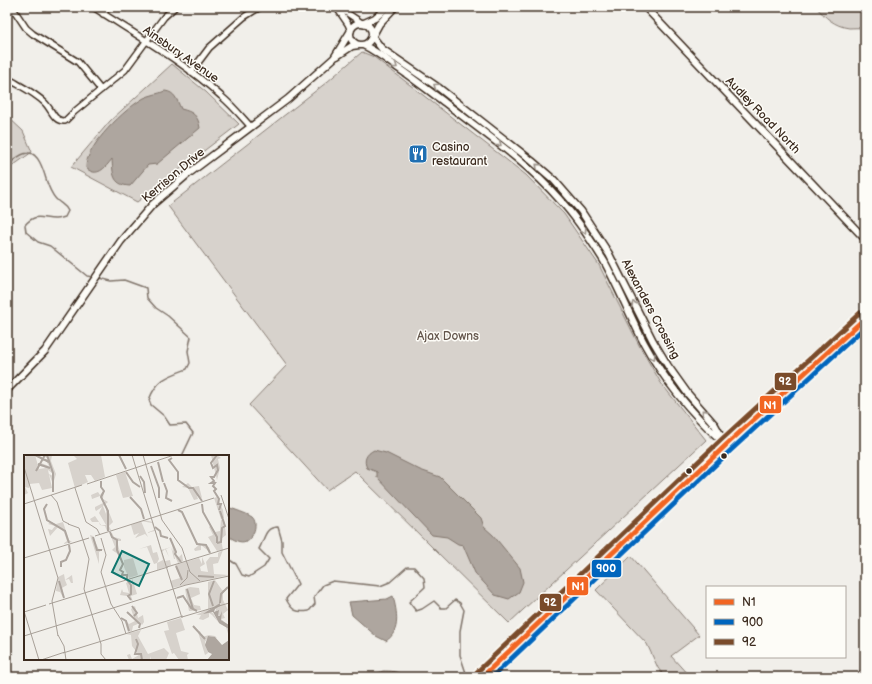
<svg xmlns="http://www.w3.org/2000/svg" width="872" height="684" font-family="'Balsamiq Sans',sans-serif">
<rect width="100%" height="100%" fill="#f1efea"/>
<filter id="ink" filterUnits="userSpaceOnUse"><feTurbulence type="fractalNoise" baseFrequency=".025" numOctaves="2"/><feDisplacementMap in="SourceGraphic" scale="8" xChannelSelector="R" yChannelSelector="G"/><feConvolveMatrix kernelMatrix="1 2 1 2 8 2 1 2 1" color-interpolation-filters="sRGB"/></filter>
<g filter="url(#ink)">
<path fill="#d7d2cc" stroke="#897e75" d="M816,7H865V29C860,27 854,28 849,28C834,26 825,17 816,7Z
M362,52L374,57L526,175L564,214L599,265L640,347L661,383L706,440L509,623L355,471L327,490L249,405L287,365L168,206L327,82Z
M172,64L206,92L239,124L137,202L71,167L110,121Z
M7,116L23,131L32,152L7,170Z
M631,556L699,635L671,656L690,677H665L658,668L647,644L596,590Z
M383,671C390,671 399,671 404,677H370Z"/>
<path fill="#aea69f" stroke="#80746b" d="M165,91C175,92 177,100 181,109C193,112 198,115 200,128L157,164L148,165L130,186C112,185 113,173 112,159C105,168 97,178 86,168C85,146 126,108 144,98C150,95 158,94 165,91Z
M374,450L386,453L420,470L440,477L481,518L484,527L493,535L520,568L523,582L519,592L509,599L495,595L475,573L463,545L458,544L447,537L432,535L377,477V472L367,468C363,460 366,454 374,450Z
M228,507C235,510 246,513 252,517C259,523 253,539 246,541C240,544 233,539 228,536Z
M393,596C397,612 401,631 386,641L376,636L352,615L349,602L387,599Z"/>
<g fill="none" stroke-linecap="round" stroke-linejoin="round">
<path stroke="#80746b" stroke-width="1.5" d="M7,165C14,161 20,153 28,153C40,152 45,177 48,185C50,190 54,198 58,201C63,205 65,205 68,211L65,217C62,218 58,219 55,219C42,219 36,212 25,225L26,232L38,242L50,246L87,276L93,277
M99,278L111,281L124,280L146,288L147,298L156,308L168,316L191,337L188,351L190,363L187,369C168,376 157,379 149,400L151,405L164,416L170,425L186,424L193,433L182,456
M228,559L236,564L242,575L249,577L264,567L269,559L259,549C265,539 264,527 278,527L282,541V552L298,584L286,599C292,611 297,613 309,611L315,604L314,597L323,585L333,581L380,586L390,582L407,567H414L424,578L425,587L409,602L416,611L422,609L434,601L441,608H446L455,600L460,603L464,610L460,631V655L467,676"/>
<g stroke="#3b2a1e" stroke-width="8">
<path id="minor" d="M12,7L26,28L33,34L78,62L101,90
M93,7C136,35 183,61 221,96C232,105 241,116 251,127
M338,7L362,23
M337,8L348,24L351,31
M103,14L108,7
M191,72L209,48L244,17L260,7
M7,78C20,86 34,92 45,103C52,110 54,122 65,121L74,112L125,70L164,17L175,7"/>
</g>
<g stroke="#3b2a1e" stroke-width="9">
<path id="tertiary" d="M645,7L865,239
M350 34a11 11 0 1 1 22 0a11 11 0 1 1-22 0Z
M364,23L375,18L387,7
M373,35L379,24L395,7
M372,36L382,49L439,88L532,161L554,180L581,211L609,254L653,341L668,366L688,394L715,425L726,445
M363,45C376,51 387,60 398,68C414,79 429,91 444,102C484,133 527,162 560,200C577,218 591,240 604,261C619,288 630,316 644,343C664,380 692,414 723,442
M337,56L352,46L359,45
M7,390L45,351L121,241L153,204L188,174L288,99L334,58L350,32"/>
</g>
<g stroke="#3b2a1e" stroke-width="11">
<path id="primary" d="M482,677L726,445L865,318"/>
</g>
<use href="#minor" stroke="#fdfcf7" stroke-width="5"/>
<use href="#tertiary" stroke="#fdfcf7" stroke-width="6"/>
<use href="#primary" stroke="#fdfcf7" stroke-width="8"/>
<g stroke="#fdfcf7" stroke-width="8">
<path id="bus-1" d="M482,677L726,445L864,319L865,314"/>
</g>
<g stroke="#fdfcf7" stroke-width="8">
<path id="bus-2" d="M492,677L731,450L865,327"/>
</g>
<g stroke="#fdfcf7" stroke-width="8">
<path id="bus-3" d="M477,672L721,440L860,313"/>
</g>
<use href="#bus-1" stroke="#f26522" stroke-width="5"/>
<use href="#bus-2" stroke="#0065bd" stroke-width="5"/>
<use href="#bus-3" stroke="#7a4b2a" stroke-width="5"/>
</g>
<defs><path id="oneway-chevron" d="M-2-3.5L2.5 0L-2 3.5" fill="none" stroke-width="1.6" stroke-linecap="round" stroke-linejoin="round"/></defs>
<g stroke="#9c938a">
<use href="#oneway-chevron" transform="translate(395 66) rotate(36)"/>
<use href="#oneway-chevron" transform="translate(436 86) rotate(-145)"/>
<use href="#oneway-chevron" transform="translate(499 144) rotate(38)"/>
<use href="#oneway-chevron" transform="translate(538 166) rotate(-138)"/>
<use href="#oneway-chevron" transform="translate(584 231) rotate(57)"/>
<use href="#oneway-chevron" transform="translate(634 304) rotate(-116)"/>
<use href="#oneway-chevron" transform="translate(653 357) rotate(60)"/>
<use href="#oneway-chevron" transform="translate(704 412) rotate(-132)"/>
</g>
</g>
<defs>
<g id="restaurant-square" transform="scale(1)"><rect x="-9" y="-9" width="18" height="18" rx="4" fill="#1f6fb2" stroke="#fdfcf7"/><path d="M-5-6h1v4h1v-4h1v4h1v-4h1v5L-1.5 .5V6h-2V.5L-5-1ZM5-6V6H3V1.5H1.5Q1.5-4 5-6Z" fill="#fff"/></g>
</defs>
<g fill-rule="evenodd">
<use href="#restaurant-square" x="418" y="154"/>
</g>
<g fill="#3b2a1e" stroke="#fdfcf7" stroke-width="1.5">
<circle cx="724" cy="456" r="3.5"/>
<circle cx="689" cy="471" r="3.5"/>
</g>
<g text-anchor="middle" stroke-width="3" stroke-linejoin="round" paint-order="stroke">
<g font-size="12" fill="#3b2a1e" stroke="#fdfcf7">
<text transform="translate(181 54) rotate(35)" y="4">Ainsbury Avenue</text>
<text transform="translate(763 115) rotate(46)" y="4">Audley Road North</text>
<text transform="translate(173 175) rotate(-40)" y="4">Kerrison Drive</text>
<text transform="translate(651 309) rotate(62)" y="4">Alexanders Crossing</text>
</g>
<g font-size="12" fill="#3b2a1e" stroke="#fdfcf7" text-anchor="start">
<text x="432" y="151">Casino<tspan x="432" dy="14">restaurant</tspan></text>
</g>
<g font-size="12" fill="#62544a" stroke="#fdfcf7">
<text x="448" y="340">Ajax Downs</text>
</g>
</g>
<g transform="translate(24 455)">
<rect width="205" height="205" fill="#f1efea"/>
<path d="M3,0H11L15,14L22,13L16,11L17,8L25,11L21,4H24L19,0H28L27,6L32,19L29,29L25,19L29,21L28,18L24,15L28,33L18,35L15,28L5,29V33L1,32L4,38L0,40V4ZM49,0H77L81,22L71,26L67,20H61L64,27L51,33L44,8L53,4ZM187,0H203L194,1L197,3L194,4L196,13L193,25ZM101,17L109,41L99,43L92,20ZM164,28L168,32L175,31L178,43L173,41L174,44L170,45L164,33L158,32ZM80,35L79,44L84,47L79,51L82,59V50L89,67L85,71L87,75L83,76L81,71L76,70L75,67H68L66,64L71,61L77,70H82L75,58L78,52L72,56L71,54V52L81,47L76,41L68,44L67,40L74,37L76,40ZM193,42L199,55L200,63L197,64L190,43ZM200,64L202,80L197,84L199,95L193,96L184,82L189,80L185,72L187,70L191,77L196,76L197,65ZM120,65L129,67L137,95L147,92L149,97L148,88L153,97L151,99L155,102L158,99L159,106L154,108L150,99L151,104H150L147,92L142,94L145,102L141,94L138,97L141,106L146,105L147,110L151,109L133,115V108L139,105L131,76L122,78L124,82L121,79L111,83L115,78L110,80L107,70ZM117,66L128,68L130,75L122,78ZM27,67L32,69L39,67L45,85L48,87L39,89L43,86L40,77L34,72L26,81L24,74L28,75L31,71L24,69ZM88,78L90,82L97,84V86H93L97,101L88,95L91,92L86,79ZM166,78L174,88L185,92L187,98L177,90V95L171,96L170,94L175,90ZM66,80L69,81L75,95L80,94L75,97V109ZM112,84L115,94L127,90L129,98L133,97L135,104L133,108L130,109L123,92L115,94ZM199,95L194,108L189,109L190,119L205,120L148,133L146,126L156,123L151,110L175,103L178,109V102L181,109L176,112L177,116L184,117L182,107L186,102H194V98ZM109,103L114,120L105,123L100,112V105ZM40,119L41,125L48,120L49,128H47L45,124L41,125L43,130L38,133L40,144L36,137L32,136L34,122ZM108,123L113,139L107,141L109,147L103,141L96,140L98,134L99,137L105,138L102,128L105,126L108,133ZM191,125L198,135H202L199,137V145L204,155L199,159L201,163L197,164L203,169L197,165L194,161V155L191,158L192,153L186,157L189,158L195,168V165L205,174V182L202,172L196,169L188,160L185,158V162L179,165L175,164L177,160H172L184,154V127ZM166,132L175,133L176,139L167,143L170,150L176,151L177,155L165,156L161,134ZM111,151L114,163L119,160L120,167L118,170L116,168L109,171L108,176L104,177L100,164L105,169L111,166L107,154ZM157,163L161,175L152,178L157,196L165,198L163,200L164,205H155L150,198L148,199L140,176L145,175L143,167ZM117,175L114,181L124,199L140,193L145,198L142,205H127L126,201V205H105L103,200L106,199L108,204L115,200L108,191L107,180L102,179ZM176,176L178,182L185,180L191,181L193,183L185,181L181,187L184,198L181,200L174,177Z" fill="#d7d2cc" fill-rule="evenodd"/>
<path d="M196,148V151L191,154L190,157L195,155L194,161H196L198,156L197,165L205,170V174L195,168L189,157L179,159ZM184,181L191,182L198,190L205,185V205H183L188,199L184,197L181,190Z" fill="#aea69f"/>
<path fill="none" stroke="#aea69f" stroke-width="2" d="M11,0L25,7M23,0L29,18V37M95,0L102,14M193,0L187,8L189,13L193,10L194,15L190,22H187L190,26L187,28H191L189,31L192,34L190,36L195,44L194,49H197L195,55M148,3L145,5L154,17V25L165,33H169L178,46M134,7L139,27M14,9L26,13M127,11L135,33V43M12,16L21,0M102,17L109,27L116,32M116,21L120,27L121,38M77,26V32L80,36L77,42L84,56V76M140,28L143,36L142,43L148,46M106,42L117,54L120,64M23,49L20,54L23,65L41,76L45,88M178,49L179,57L193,82V88M154,55L158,57L173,89L182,90L186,98M131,72L136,76L137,81L144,83M86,77L88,82L93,85V95L99,109L96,115L99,117L98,120H103V124M69,82L73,95H78M146,83L152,97L151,99L157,107M193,88L197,87L198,73L201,71L196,56M152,111L158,125M37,112V107L42,105L46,96L45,90M174,121L190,122M103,125L107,130V139L104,141L107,145M35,126L40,143M163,134L169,154M153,143L159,141L167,153L173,156M196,148L197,139L204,132M108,151L113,158L110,161M189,151L185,139L190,126M103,157L116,169L115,173M97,163L102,166L105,176M169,171L181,184M112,184L114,189L111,199H117L118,205"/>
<path fill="none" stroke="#a8a098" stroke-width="1" d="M108,0L158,163M119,0L138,65L158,93L166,117L176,126M0,12L34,123L28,146L34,181M63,29L150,0M51,33L62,67L73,74L76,80M27,40L33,47L39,66L45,69M197,40L205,64M0,49L58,30M44,69L55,73L65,104L60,134L77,189V199L82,205M71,81L190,43M77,83L82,100L77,117L87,149L98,166L102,179M0,103L65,83M143,112L205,93M156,130L163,123L164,115M25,149L144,112M0,156L15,205M0,157L22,150M158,162L205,148M34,180L40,191L42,205M0,181L162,130L205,121M39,198L159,161M17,205L41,197"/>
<path fill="#0f766e" fill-opacity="0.15" stroke="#0f766e" stroke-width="2" d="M98,96L125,109L115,131L88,117Z"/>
<rect width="205" height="205" fill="none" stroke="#3b2a1e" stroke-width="2"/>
</g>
<g stroke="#fdfcf7" stroke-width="1.5">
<rect x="774" y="372" width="23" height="19" rx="4" fill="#7a4b2a"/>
<rect x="759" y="395" width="23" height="19" rx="4" fill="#f26522"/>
<rect x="591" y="559" width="31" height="19" rx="4" fill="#0065bd"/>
<rect x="566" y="576" width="23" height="20" rx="4" fill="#f26522"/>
<rect x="539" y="593" width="23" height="19" rx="4" fill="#7a4b2a"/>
</g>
<g font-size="11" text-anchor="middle" font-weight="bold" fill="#fff">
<text x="785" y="385">92</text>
<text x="770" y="409">N1</text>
<text x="606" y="572">900</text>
<text x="578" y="590">N1</text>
<text x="550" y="606">92</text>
</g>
<rect width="872" height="684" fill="none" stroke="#fdfcf7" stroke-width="24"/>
<rect x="12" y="12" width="848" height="660" fill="none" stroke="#3b2a1e" stroke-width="1.5" filter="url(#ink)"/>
<rect x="706" y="586" width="140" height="72" fill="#fdfcf7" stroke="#afa8a0"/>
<rect x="714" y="599" width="20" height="6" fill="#f26522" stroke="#afa8a0"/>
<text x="742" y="606" font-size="12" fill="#3b2a1e">N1</text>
<rect x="714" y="619" width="20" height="6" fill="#0065bd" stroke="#afa8a0"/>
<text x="742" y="626" font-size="12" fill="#3b2a1e">900</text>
<rect x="714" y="639" width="20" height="6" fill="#7a4b2a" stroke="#afa8a0"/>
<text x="742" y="646" font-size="12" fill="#3b2a1e">92</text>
</svg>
